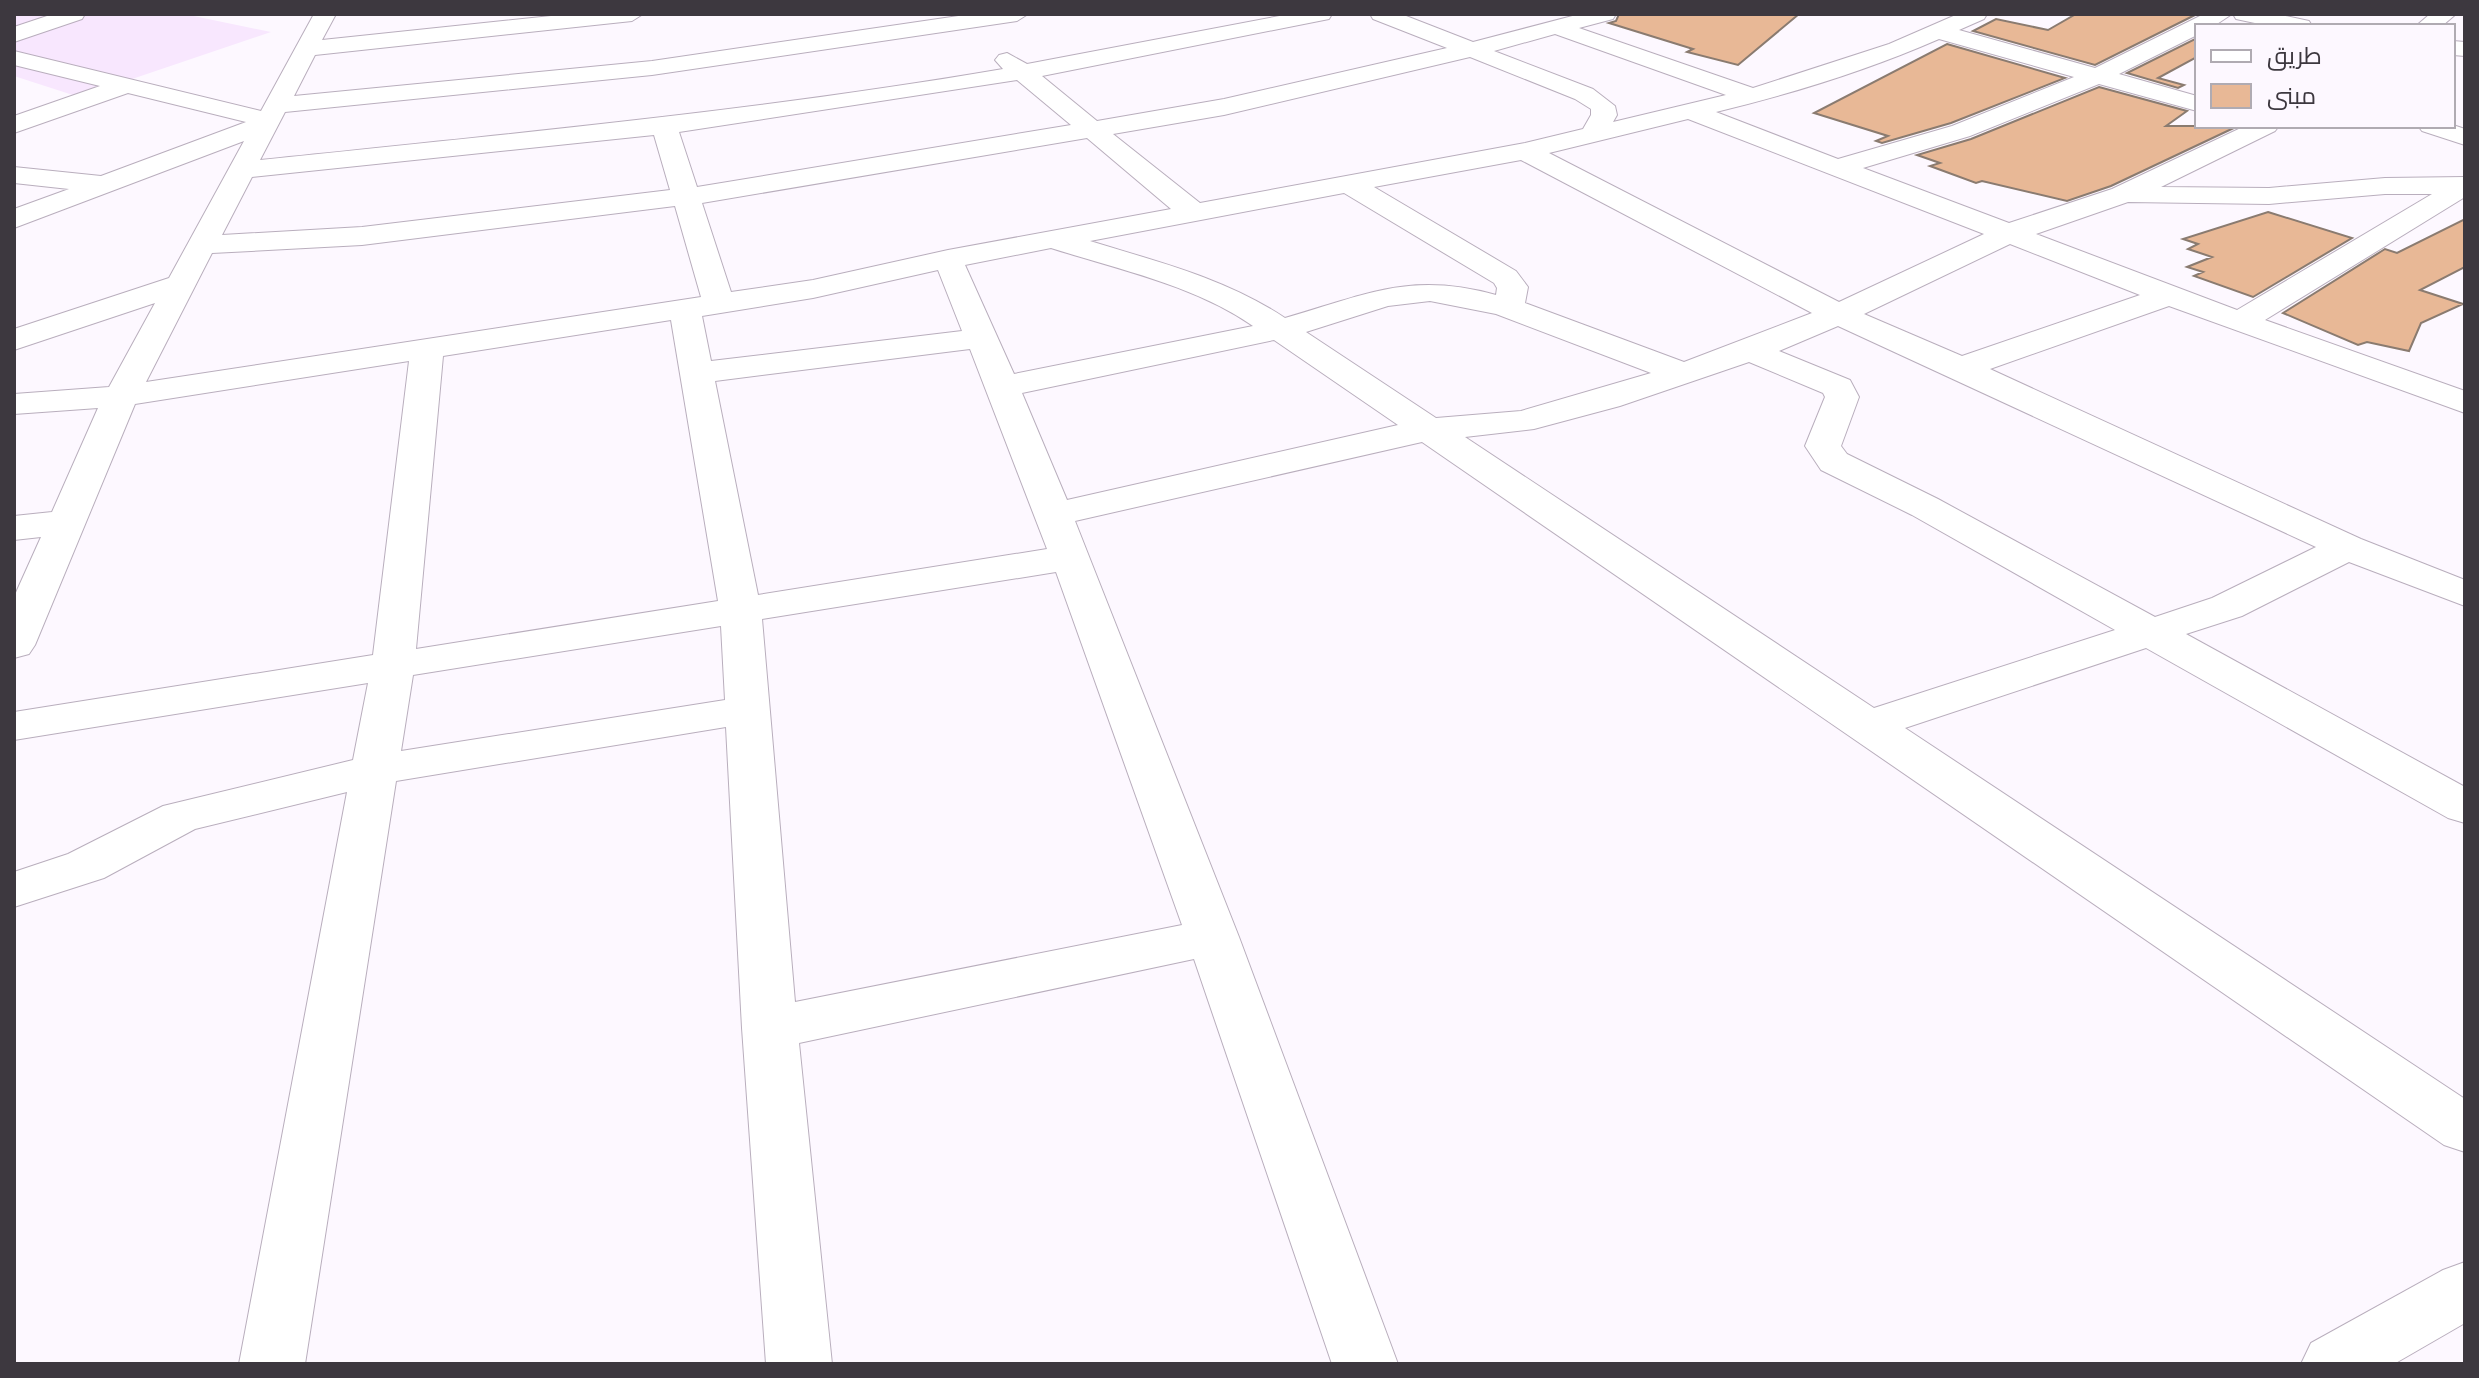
<svg xmlns="http://www.w3.org/2000/svg" width="2479" height="1378" font-family="Inter,Cairo,sans-serif">
<rect width="100%" height="100%" fill="#fdf8ff"/>
<path fill="#f8e7fe" d="M14,14H184L271,32L79,97L14,76Z"/>
<path fill="#e8b896" stroke="#8a7b70" stroke-width="2" d="M1619,14H1799L1738,65L1687,52L1693,49L1609,23L1616,21Z
M2076,14H2197L2095,65L1973,31L1996,19L2048,30Z
M2197,38V57L2158,78L2184,85L2178,88L2127,73Z
M1947,44L2065,78L1951,123L1882,143L1876,141L1888,136L1814,113Z
M2099,87L2187,111L2166,126H2238L2111,186L2067,201L1982,181L1976,183L1930,166L1940,163L1917,155L1971,139Z
M2268,212L2352,238L2253,297L2194,276L2203,272L2187,267L2212,257L2188,249L2198,244L2183,239Z
M2465,219V267L2420,290L2463,304L2421,323L2409,351L2367,342L2358,345L2283,313L2385,249L2397,253Z"/>
<g fill="none" stroke-linecap="round" stroke-linejoin="round">
<g stroke="#b9aebd" stroke-width="2">
<path id="minor" d="M53,14H85L82,19L14,42V27Z
M314,14H336L322,40L570,14H643L632,21L315,55L294,96L652,61L972,14H1028L1017,21L652,75L285,112L260,160C509,134 757,111 1003,69L995,60L999,55L1007,53L1027,64L1290,14H1332L1329,19L1042,76L1097,121L1224,99L1447,48L1373,19L1370,14H1401L1473,42L1580,14H1616L1613,19L1579,28L1753,88L1889,44L1958,14H1987L1984,19L1959,30L2095,68L2204,14H2232L2214,26H2197V35L2119,74L2197,96V111L2099,84L1970,136L1863,168L2009,223L2112,189L2245,126H2279L2275,131L2161,187L2269,188L2385,178L2465,177V197L2265,320L2465,391V413L2169,306L1990,369L2361,539L2465,580V606L2349,562L2242,616L2186,634L2465,787V823L2448,818L2146,648L1905,728L2465,1099V1152L2444,1145L1422,442L1075,521L1239,937L1398,1364H1332L1194,959L799,1043L832,1364H766L742,1028L726,727L396,781L305,1364H239L347,792L195,829L104,878L14,907V872L68,854L163,806L353,760L368,683L14,740V712L373,655L409,361L135,404L35,645L29,654L14,658V597L41,537L14,540V516L52,512L98,408L14,414V394L109,387L155,303L14,350V329L169,278L244,141L14,228V209L69,189L14,183V167L101,176L246,122L128,93L14,133V116L100,86L14,65V51L261,111ZM1555,34L1726,95L1613,122L1617,115L1615,106L1593,89L1494,51ZM1939,39L2074,77L1952,126L1838,159L1716,112C1791,94 1868,70 1939,39ZM1470,57L1575,99L1591,109V115L1583,129L1525,143L1200,203L1113,134L1224,115ZM1017,80L1071,125L697,187L679,132ZM1688,119L1984,234L1839,302L1549,153ZM654,135L670,190L362,227L222,235L252,177ZM1087,138L1171,209L948,250L813,280L731,292L702,203ZM1521,160L1812,313L1684,362L1525,303L1528,287L1516,271L1374,187ZM1344,193L1494,283L1497,288L1496,295C1410,271 1365,295 1285,318C1225,278 1158,262 1090,241ZM2385,194H2432L2237,310L2036,234L2128,202L2269,204ZM675,206L701,297L146,382L212,253L362,245ZM2010,244L2140,295L1962,356L1864,314ZM1051,248C1120,270 1194,285 1253,326L1014,374L965,265ZM938,270L962,331L711,361L702,316L813,298ZM1430,301L1496,314L1651,373L1521,411L1436,418L1306,332L1388,306ZM671,320L718,601L416,649L443,356ZM1838,326L2316,547L2212,598L2155,617L1938,499L1847,454L1841,446L1859,397L1850,380L1779,351ZM1274,340L1398,425L1067,500L1022,393ZM970,349L1047,549L758,595L715,381ZM1749,362L1823,393L1825,397L1805,446L1821,470L1912,515L2115,630L1874,708L1465,437L1534,429L1620,406ZM1056,572L1182,925L795,1002L762,619ZM721,626L725,700L401,751L413,675Z
M2233,14H2276L2309,21L2312,26H2269L2236,19Z
M2430,14H2456L2442,26H2416Z
M2453,41L2465,42V56L2453,55Z
M2453,125L2465,129V145L2422,131L2418,126Z
M2465,1262V1323L2394,1364H2301L2311,1343L2443,1270Z"/>
</g>
<use href="#minor" fill="#fff" fill-rule="evenodd"/>
</g>
<rect width="2479" height="1378" fill="none" stroke="#3d383f" stroke-width="32"/>
<rect x="2195" y="24" width="260" height="104" fill="#fdf8ff" stroke="#b0abb2" stroke-width="2"/>
<rect x="2211" y="50" width="40" height="12" fill="#ffffff" stroke="#b0abb2" stroke-width="2"/>
<text x="2267" y="64" font-size="24" fill="#3d383f">طريق</text>
<rect x="2211" y="84" width="40" height="24" fill="#e8b896" stroke="#b0abb2" stroke-width="2"/>
<text x="2267" y="104" font-size="24" fill="#3d383f">مبنى</text>
</svg>
